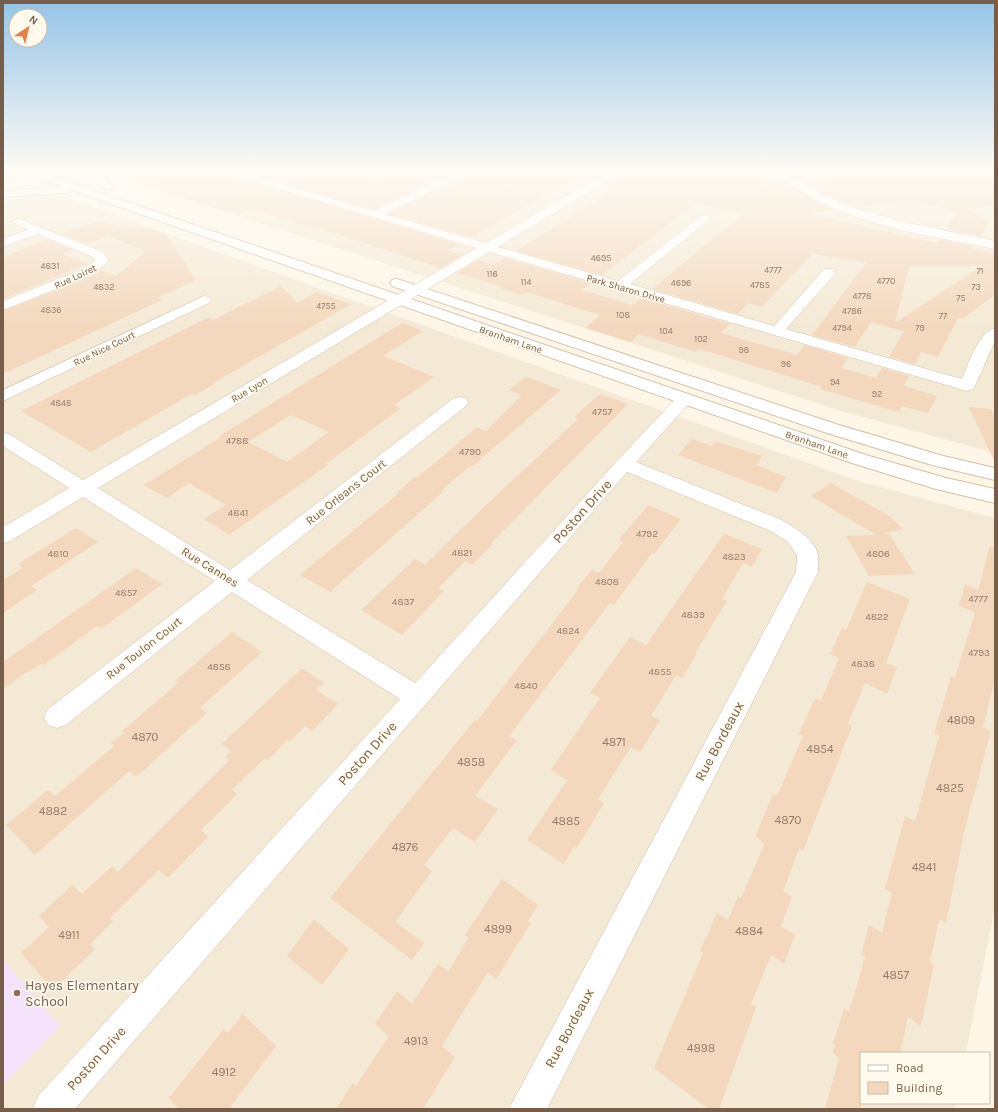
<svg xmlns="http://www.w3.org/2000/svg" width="998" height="1112" font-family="Karla,sans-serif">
<rect width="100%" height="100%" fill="#fdf6e6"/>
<path fill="#f4e9d4" d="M108,172H995V453L841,411L173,195L113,176Z
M42,189L861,482L995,518V907L966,1053H861V1103H956L955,1109H3V202Z"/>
<path fill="#f3e2f9" d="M3,960L60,1026L3,1085Z"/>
<path fill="#f3d8bd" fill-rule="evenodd" d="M165,172H221L458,244L447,250L462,255L441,268L318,228L316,229L251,209L238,214L206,206L164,192L148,176Z
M246,172H370L372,181L387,173L400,176L408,172H587L471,237L389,214L458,180L459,176L457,174H448L374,209Z
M623,172H757L771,182L783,180L814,200L834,210L807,213L937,243L939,240L973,246L972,249L995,254V295L962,319L958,318L938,357L921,352L915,364L889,357L904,331L871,322L855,347L812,335L866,263L812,254L762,307L748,303L738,314L652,289L743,214L696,203L602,275L516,251L610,192L605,184ZM909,266H981L895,323Z
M875,172H995V205L968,210L989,221L980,236L946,229L958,212L912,200L857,207L818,191L800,179Z
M100,220L125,230L138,225L166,234L196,280L157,298L162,300L3,374V311L93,276L101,270L116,276L146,251L108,236L87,244L62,234Z
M47,240L72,250L62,254L87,264L3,299V257Z
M504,258L591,283L582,290L632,305L641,298L730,324L721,333L797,355L804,345L848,358L841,368L876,378L882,368L909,376L904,386L937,396L928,413L902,406L899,412L820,389L822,387L710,352L698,349L696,352L639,334L630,342L585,328L600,315L529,293L521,295L500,288L502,287L457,273L478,260L494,265Z
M281,286L297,303L317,292L351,304L213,383L215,384L195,395L193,393L91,452L21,411L207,318L213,320Z
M402,323L423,331L383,356L434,377L394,405L401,408L326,464L328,465L229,535L204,519L226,505L189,483L167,498L144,485L221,437L219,436ZM291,415L329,432L287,462L248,442Z
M526,377L561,390L473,466H470L441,491L443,492L330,592L300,575L399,493L397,492L415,477L417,478L477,427L486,431L522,395L509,390Z
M600,394L628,404L491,543L493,544L472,565L465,561L438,588L444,591L402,635L361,610L415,559L425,565L485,506L578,419L574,417Z
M969,407L991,409L995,417V463Z
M692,439L712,446L715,441L762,456L756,465L786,477L777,493L678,455Z
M831,483L891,517L903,529L881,534H889L915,574L869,576L846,536L876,535L811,496Z
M648,505L681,519L654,554L652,553L614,605L610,603L509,736L517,740L475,796L498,809L475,842L453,828L424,865L432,871L395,922L424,943L412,960L330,898L475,720L477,721L578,590L576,589L592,569L599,573L623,542L619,540Z
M76,528L98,542L31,586L37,590L3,613V580L23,568L18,564Z
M724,534L762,549L752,567L743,563L722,599L727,601L695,653L697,654L682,678L676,675L651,716L660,720L640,752L631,747L598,799L604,803L577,848L574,846L564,864L527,840L567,780L551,770L600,698L590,693L630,637L646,645Z
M990,546L995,547V679L983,727L991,731L965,828L946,923L939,919L930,962L934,964L921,1026L908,1017L900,1053H861V1109H825L839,1058L833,1053L835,1045L833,1044L844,1009L849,1012L865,957L861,955L869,925L882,933L892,893L885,889L905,816L915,821L939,736L934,734L951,676L955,678L975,612L959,606L965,584L978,590Z
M136,568L162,584L101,629L97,626L44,665L42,663L30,672L28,671L3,689V662Z
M867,582L910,599L886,663L897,667L887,694L865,683L848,724L852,726L803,851L799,849L783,891L792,897L781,926L795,935L784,964L771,955L751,1004L756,1007L719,1109H709L654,1068L703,953L700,951L717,913L728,920L738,896L741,898L765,843L755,837L773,794L777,796L803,736L799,734L815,698L821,701L839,658L830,654L842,628L846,630Z
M232,632L262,652L200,708L207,713L136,777L129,771L35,855L6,825L48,790L55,796L114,746L111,743L124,733L122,731L178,683L175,681Z
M302,668L324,683L316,690L338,704L312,731L305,726L289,742L287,740L268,760L265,758L232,790L237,794L201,830L208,837L168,878L159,870L110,918L113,921L90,944L95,949L53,990L21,953L49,927L39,916L72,885L82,894L112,866L118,872L230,760L225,757L231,751L222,744Z
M502,879L538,905L528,921L531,923L496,979L488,972L442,1046L455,1057L423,1109H336L353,1083L356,1086L389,1036L375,1024L397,991L412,1004L438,964L448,971L469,938L465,935Z
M314,919L349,949L322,985L287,956Z
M243,1014L276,1046L229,1109H179L169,1098L224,1029L228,1033Z"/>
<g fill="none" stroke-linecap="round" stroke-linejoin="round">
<g stroke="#cfbfac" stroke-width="1">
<path id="street" d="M222,172H239L374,211L449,175H457L458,177L457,179L385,214L486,243L597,178L608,172H622L498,247L618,281L701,216L705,215L711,218L709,220L630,284L774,326L824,269H834L835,272L834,275L786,329L962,379C968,365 978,332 995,328V341L975,386L973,389L967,391L489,252L98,488L230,570L454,398L460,397L466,398L468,402L466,406L247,580L415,683L618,460L679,395L685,394L691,395L693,399L636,462L782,520C794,527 817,541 818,556C819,561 818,567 818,572L547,1109H509L796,572L797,555L787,541L768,530L627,472L75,1109H33L38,1096L400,699L232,592L66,725L57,728L48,725L44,717L48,709L215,581L83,497L10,541L3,543V527L69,488L3,446V433L9,434L83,480L477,248Z
M775,172H787L817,192L860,210L904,222L995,241V249C928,235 850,226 792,185C787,181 780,177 775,172Z
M19,219L101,251L108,258V262L92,275L3,310V301L82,269L96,261L93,257L38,234L3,247V239L28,230L13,222L15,220Z
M204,296L209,297L211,300L209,303L3,401V390Z"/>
</g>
<g stroke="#d2c0a9" stroke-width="2">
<path id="secondary" d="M3,172L8,174L7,179L3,180Z
M24,172H40L866,455L946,478L995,489V503L936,489L852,463L71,190L66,193L3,197V191L61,187Z
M92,172H102L112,187L111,189H103L92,175Z
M397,279L839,425L943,456L995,468V480L932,465L827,433L392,286L390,283L392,280Z"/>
</g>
<use href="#street" fill="#fff" fill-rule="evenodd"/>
<use href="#secondary" fill="#fff" fill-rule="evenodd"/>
</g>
<linearGradient id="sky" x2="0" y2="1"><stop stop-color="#95c4e8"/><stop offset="0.52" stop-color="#fefbf4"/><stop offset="1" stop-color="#fefbf4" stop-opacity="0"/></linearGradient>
<rect width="998" height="328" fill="url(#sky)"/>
<circle fill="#8d6e63" stroke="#fffaec" stroke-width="1.5" cx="17" cy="993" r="4"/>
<g text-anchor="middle" stroke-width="3" stroke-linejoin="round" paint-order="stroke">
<g font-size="9" fill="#957c67">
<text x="601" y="261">4695</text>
<text x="50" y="269">4831</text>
<text x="773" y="273">4777</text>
<text x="980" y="274">71</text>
<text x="492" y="277">116</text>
<text x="886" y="284">4770</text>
<text x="526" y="285">114</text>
<text x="681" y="286">4696</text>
<text x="760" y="288">4785</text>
<text x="104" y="290">4832</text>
<text x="976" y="290">73</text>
<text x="862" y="299">4778</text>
<text x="961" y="301">75</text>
<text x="326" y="309">4755</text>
<text x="51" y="313">4836</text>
<text x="852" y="314">4786</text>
<text x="623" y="318">108</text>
<text x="943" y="319">77</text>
<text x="842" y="331">4794</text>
<text x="920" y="331">79</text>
<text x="666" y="334">104</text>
<text x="701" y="342">102</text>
<text x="744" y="353">98</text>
<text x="786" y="367">96</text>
<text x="835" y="385">94</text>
<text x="877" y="397">92</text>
<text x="61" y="406">4848</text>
</g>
<g font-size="10" fill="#765e4a" stroke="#fffaec">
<text transform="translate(75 276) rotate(-25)" y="4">Rue Loiret</text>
<text transform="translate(626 288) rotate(16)" y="4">Park Sharon Drive</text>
<text transform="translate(511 339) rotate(19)" y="4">Branham Lane</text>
<text transform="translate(104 348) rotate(-26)" y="4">Rue Nice Court</text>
<text transform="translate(249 389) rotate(-31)" y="4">Rue Lyon</text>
<text transform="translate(817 444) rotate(19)" y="4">Branham Lane</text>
</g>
<g font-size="10" fill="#957c67">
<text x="602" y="415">4757</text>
<text x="237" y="444">4788</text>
<text x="470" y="455">4790</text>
<text x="238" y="516">4841</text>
<text x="647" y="537">4792</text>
<text x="462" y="556">4821</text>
<text x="58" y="557">4810</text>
<text x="878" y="557">4806</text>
<text x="734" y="560">4823</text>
<text x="607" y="585">4808</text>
<text x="126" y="596">4857</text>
<text x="978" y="602">4777</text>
<text x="403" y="605">4837</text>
<text x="693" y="618">4839</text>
<text x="877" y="620">4822</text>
<text x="568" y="634">4824</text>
<text x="979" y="656">4793</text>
<text x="863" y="667">4838</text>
<text x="219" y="670">4858</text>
<text x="660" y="675">4855</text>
<text x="526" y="689">4840</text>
</g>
<g font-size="12" fill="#765e4a" stroke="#fffaec">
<text transform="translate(346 492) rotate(-38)" y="4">Rue Orleans Court</text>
<text transform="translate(210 567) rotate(32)" y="4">Rue Cannes</text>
<text transform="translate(144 648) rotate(-38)" y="4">Rue Toulon Court</text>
</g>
<g font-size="12" fill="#957c67">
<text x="961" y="724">4809</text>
<text x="145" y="741">4870</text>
<text x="614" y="746">4871</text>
<text x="820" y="753">4854</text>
<text x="471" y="766">4858</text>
<text x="950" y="792">4825</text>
<text x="53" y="815">4882</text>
<text x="788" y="824">4870</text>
<text x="566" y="825">4885</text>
<text x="405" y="851">4876</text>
<text x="924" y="871">4841</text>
<text x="498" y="933">4899</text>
<text x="749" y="935">4884</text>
<text x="69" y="939">4911</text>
<text x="896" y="979">4857</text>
<text x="416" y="1045">4913</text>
<text x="701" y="1052">4898</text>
<text x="224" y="1076">4912</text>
</g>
<g font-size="14" fill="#765e4a" stroke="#fffaec">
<text transform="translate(582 511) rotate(-48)" y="5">Poston Drive</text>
<text transform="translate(719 741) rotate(-62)" y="5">Rue Bordeaux</text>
<text transform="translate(367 753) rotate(-48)" y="5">Poston Drive</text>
<text transform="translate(569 1028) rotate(-62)" y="5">Rue Bordeaux</text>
<text transform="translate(96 1058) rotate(-48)" y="5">Poston Drive</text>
</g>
<g font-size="14" fill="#785e54" stroke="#fffaec" text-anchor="start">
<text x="25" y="990">Hayes Elementary<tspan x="25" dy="16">School</tspan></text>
</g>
</g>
<rect width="998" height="1112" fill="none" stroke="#765e4a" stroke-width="8"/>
<rect x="860" y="1052" width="130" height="52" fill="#fffaec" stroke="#c8bcab"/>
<rect x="868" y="1065" width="20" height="6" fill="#ffffff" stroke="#c8bcab"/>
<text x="896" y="1072" font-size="12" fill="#765e4a">Road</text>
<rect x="868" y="1082" width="20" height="12" fill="#f3d8bd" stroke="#c8bcab"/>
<text x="896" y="1092" font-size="12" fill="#765e4a">Building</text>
<g transform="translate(28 28) rotate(35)"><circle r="19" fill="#fffaec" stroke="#c8bcab"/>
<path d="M0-3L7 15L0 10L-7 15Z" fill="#e87d49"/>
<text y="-6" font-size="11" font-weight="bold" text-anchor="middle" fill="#765e4a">N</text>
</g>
</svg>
